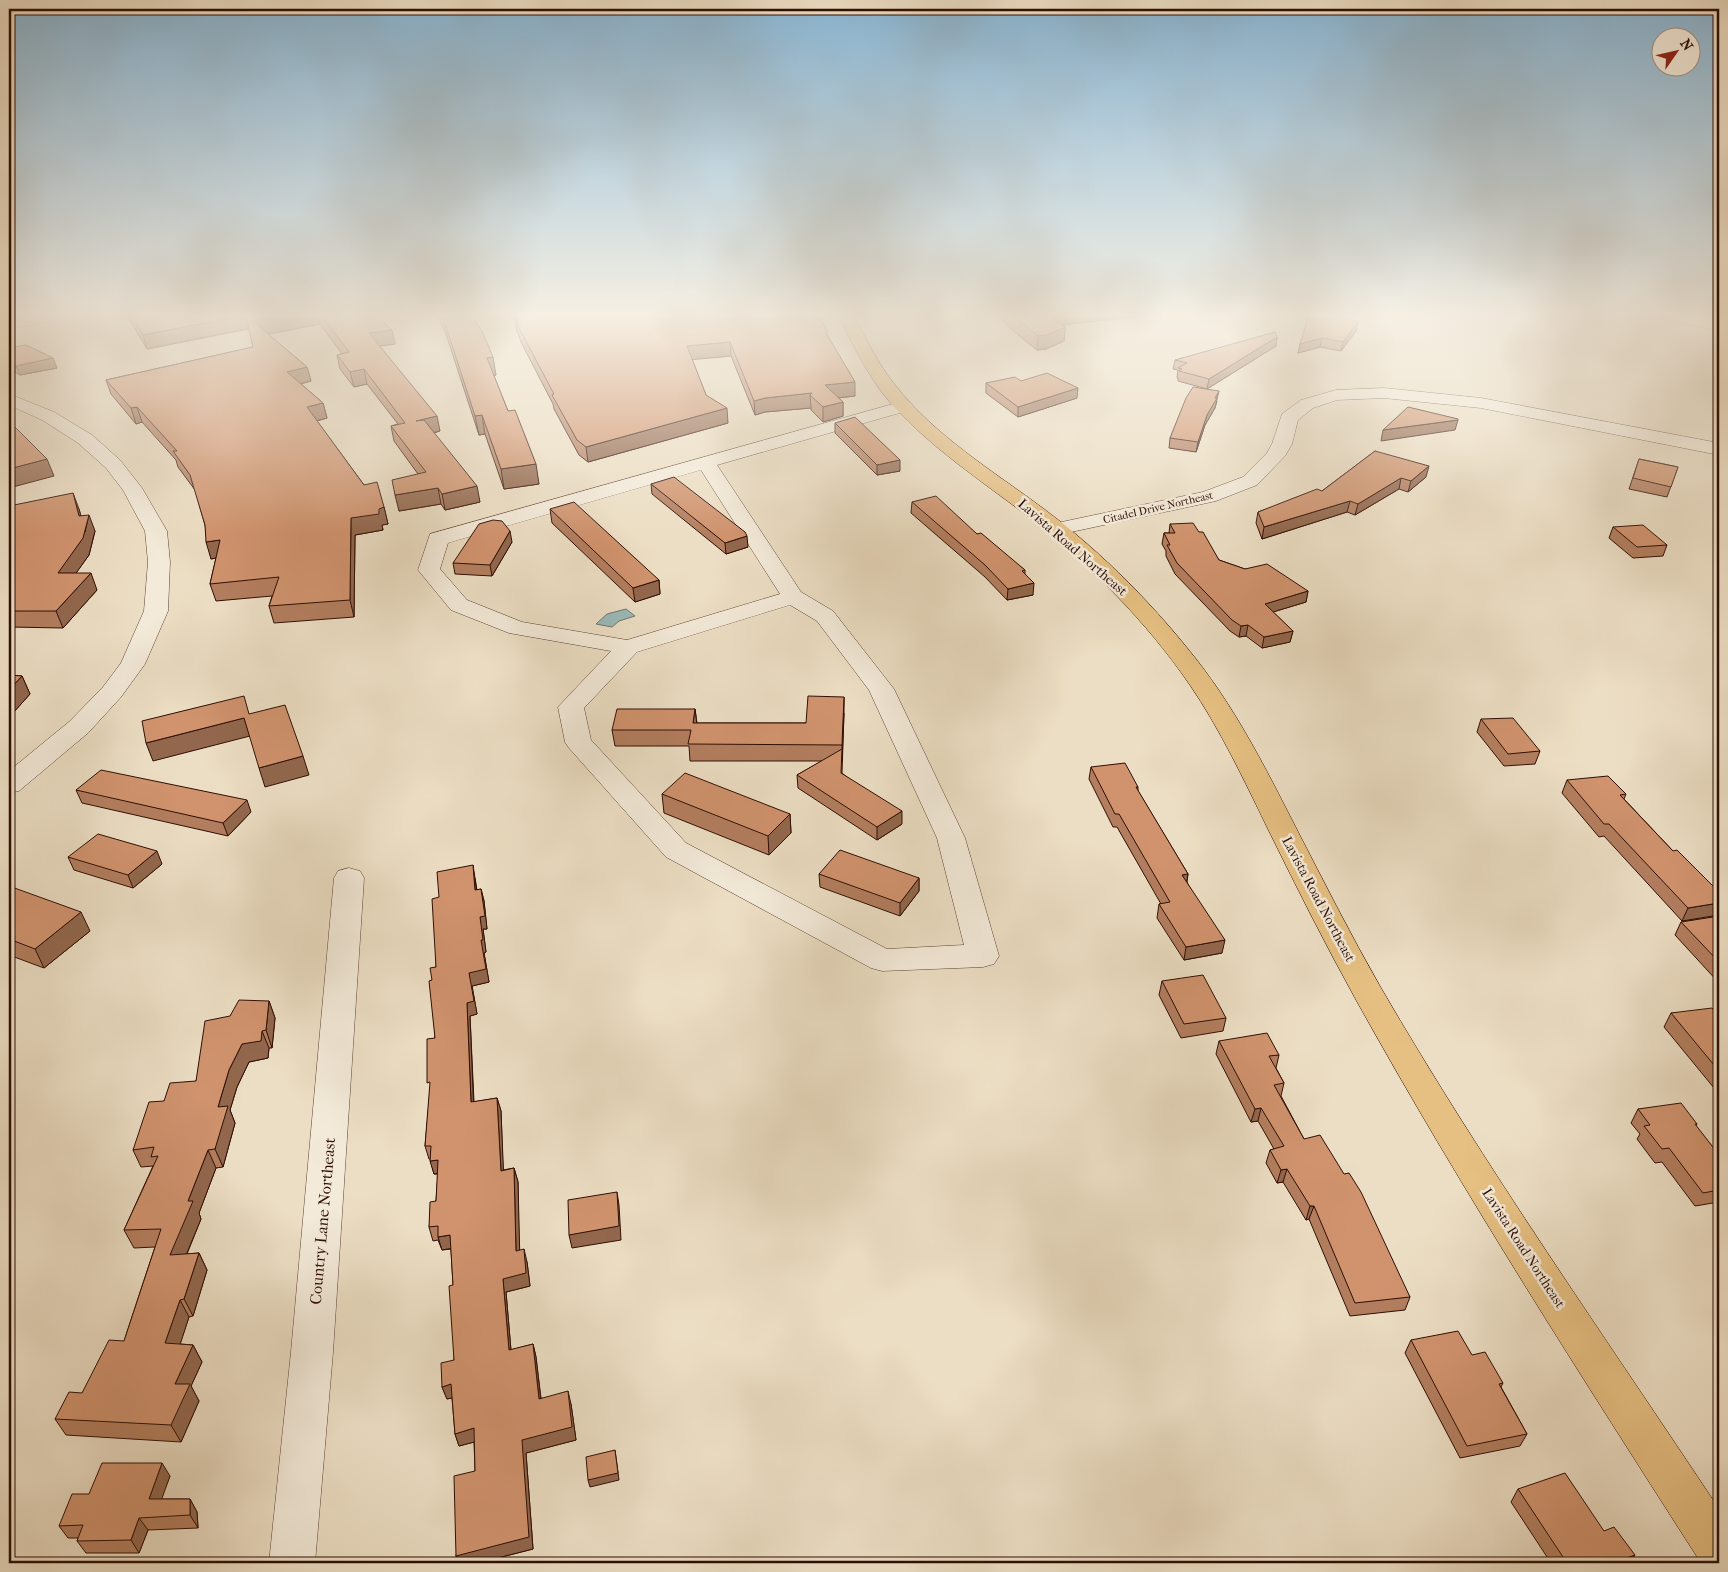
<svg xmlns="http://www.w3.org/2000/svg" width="1728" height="1572" font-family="'IM FELL French Canon',serif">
<rect width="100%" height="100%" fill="#ecdec4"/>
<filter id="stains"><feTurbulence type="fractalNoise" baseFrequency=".004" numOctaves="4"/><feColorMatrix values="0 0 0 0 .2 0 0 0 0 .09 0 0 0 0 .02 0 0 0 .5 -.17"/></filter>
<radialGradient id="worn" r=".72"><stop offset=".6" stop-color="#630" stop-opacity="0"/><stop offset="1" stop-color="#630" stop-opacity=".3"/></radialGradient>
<path fill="#9abbba" stroke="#6f7671" d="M626,609L635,616L619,621L612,627L596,624L607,614Z"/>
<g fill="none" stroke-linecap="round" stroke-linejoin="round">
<g stroke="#5e4234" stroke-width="1">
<path id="minor" d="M35,314H71L69,317L63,319L9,329V319Z
M1654,314H1687L1719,321V331L1656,317Z
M1384,388L1481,398L1719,443V455L1481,408L1384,398L1337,400L1313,408L1298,420L1292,444L1285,456L1257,485L1216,501L1057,535L1050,533L1046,529L1050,525L1057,523L1203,492L1243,477L1267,453L1272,444L1282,414L1301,400L1336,390Z
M9,394L54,412L92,435L120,460L142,488L167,531L170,562L168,611L145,664L121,697L88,733L19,791L9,793V771L70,721L103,687L121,663L144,611L148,562L145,531L123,490L106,468L78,443L42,420L9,405Z
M904,401L910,402L913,406L910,410L717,465L801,592L833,611L894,689L965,838L999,956L994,964L983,967L882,971L871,968L666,857L569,748L565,742L558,707L611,651L509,633L451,610L418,570L430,534ZM701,470L780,594L627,640L522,622L467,600L440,569L448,543ZM790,605L817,621L869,690L937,838L964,945L887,949L686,843L591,740L584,708L637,652Z
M349,868L360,871L364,878L333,1352L315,1563H269L291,1352L334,878L338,871Z"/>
</g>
<g stroke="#2e0e04" stroke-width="1">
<path id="major" d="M837,314H853C866,338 878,364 895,385C935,436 993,471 1044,509C1104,554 1157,608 1203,668C1239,716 1266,769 1293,822C1322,878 1350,934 1381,988C1485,1167 1605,1337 1719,1509V1563H1701C1582,1377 1462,1191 1355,998C1324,942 1295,884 1267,827C1243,778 1220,729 1190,685C1146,621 1091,566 1030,518C982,481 929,447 888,400C867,375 853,344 837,314Z"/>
</g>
<use href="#minor" fill="#f3ead9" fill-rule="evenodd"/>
<use href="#major" fill="#e6bf82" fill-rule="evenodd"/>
</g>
<path fill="#b37e5f" stroke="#2e0e04" d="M126,314H374L392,330L395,344L380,346L440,431L434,433L480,502L445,510L441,504L399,511L418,474L394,441L391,426L398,424L367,384L354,387L340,369L337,355L342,354L320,324L268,334L307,367L311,381L301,384L323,403L327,418L317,421L364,485L384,507L388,524L382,525L383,530L355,535L354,617L274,623L269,606L272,596L216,601L210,584L216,558L211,559L205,525L195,490L178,467L176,460L142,422L136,424L111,394L106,380L253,347L249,329L147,349Z
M436,314H470L496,375L494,376L508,411L539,484L504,489L485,434L479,435L445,331Z
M514,314H817L828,337L855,396L839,398L843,402V416L823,422L811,410V408L765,412L755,415L731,356L692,359L706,395L728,423L588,462L579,455L554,409L553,404L521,342L516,328Z
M996,314H1158L1062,325L1065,327L1064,341L1046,349L1037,350L1013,331Z
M1358,322L1356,331L1341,351L1320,347L1298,353L1300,344Z
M1277,337L1276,346L1207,389L1178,381V378H1177L1178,370L1173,369L1175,360Z
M9,348L57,368L20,375L9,369Z
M1021,381L1077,398L1018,417L986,393V383Z
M1217,401L1215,408L1205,425L1196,452L1169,448L1170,438Z
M835,423L900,471L877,475L835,433Z
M1375,451L1426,477L1408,492L1399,489L1355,515L1347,512L1262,539L1256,523L1258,512L1322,491Z
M1639,459L1678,467L1667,497L1629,489Z
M651,484L748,547L726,554L652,494Z
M912,502L977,534L1025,570V574L1033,595L1007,600L985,577L911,513Z
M9,506L79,509L81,516L95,531L89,555L76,573L97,590L63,628L9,627Z
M550,509L659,580L660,594L635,602L552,523Z
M1170,524L1199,532L1219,560L1308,591L1306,602L1273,612L1293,631L1290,642L1262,648L1246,636L1239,637L1230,631L1175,574L1166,556V551L1162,544L1164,533H1169Z
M1613,527L1667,545L1663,556L1633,558L1609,538Z
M512,542L492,576L455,574L453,563Z
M9,675L22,676L30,694L13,713H9Z
M695,709L697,723H806L844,713L842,773L902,824L877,840L798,788L797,775L822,761H690L689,746H615L612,730Z
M1481,719L1540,751L1535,764L1504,766L1477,732Z
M1091,767L1138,787V791L1188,874L1187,882L1222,953L1184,960L1157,918L1159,904H1161L1117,827H1113L1089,779Z
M1567,780L1626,794L1624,799L1673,851L1719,892L1682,921L1604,836L1599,837L1562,793Z
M76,790L251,812L228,836L82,803Z
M662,794L790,814L791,833L769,855L664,813Z
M68,857L162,864L133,888L74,870Z
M819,874L919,878V891L900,916L820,887Z
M475,878L477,890L481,889L484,901L487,929H483L486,952L484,953L489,982L472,986L477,1014L470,1016L474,1102L497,1098L501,1111L503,1170L514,1168L518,1182L519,1250L527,1262L530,1286L506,1292L511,1350L533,1344L536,1357L541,1398L571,1404L576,1440L526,1453L533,1549L478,1563H459L456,1556L475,1471L474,1442L459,1446L455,1434L452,1398L447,1399L442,1387L454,1360L453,1285L451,1249L442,1250L438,1240L433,1241L429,1227L436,1201L438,1174H434L430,1159H429L425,1146L435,1038L432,980L436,967L439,897Z
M9,886L90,931L44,968L9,955Z
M1719,916V983L1675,935L1681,922Z
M1162,981L1226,1018L1223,1031L1181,1038L1159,995Z
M269,1001L275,1018L272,1048H269L268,1058L249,1062L237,1087L230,1110L235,1123L223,1167L216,1168L199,1213L201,1219L187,1254L199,1253L207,1270L193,1316L189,1317L180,1344L193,1345L202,1362L191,1386L199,1401L181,1442L66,1435L55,1419L82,1393L124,1341L155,1247L134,1248L124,1230L153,1166L141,1167L133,1150L164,1101L196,1081L230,1016Z
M1671,1013L1719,1016V1087L1714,1088L1664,1027Z
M1219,1041L1279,1055L1276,1068L1284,1083L1281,1096L1304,1139L1410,1297L1405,1310L1350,1316L1309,1219L1306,1220L1283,1182L1277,1183L1266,1163L1270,1150L1274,1149L1258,1121L1251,1122L1216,1054Z
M1638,1109L1697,1124L1696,1126L1719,1155V1202L1695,1206L1662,1162L1655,1163L1637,1139L1640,1134L1631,1123Z
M1411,1340L1472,1355L1503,1383L1501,1387L1527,1434L1520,1446L1460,1458L1405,1353Z
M170,1476L161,1499H190L197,1512L198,1528L148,1530L139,1553H86L77,1541L78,1538H68L59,1526L89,1494Z
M1518,1489L1604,1531L1635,1555L1629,1563H1551L1511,1502Z"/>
<path fill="#92674d" stroke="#2e0e04" d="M293,314H317L320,324L258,336L254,322Z
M1044,314H1158L1043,327Z
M246,315L250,328L147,349L143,335Z
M1358,322L1356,331L1341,351L1343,342Z
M1065,327L1064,341L1046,349L1037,350L1038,336Z
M392,330L395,344L372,347L369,333Z
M1277,337L1276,346L1207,389L1209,379Z
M1322,338L1320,347L1298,353L1300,344Z
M730,342L731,356L688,360L687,346Z
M493,357L496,375L490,376L487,358Z
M53,358L57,368L20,375L16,366Z
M307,367L311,381L290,386L287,372Z
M364,369L367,384L354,387L350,372Z
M855,382V396L825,399V385Z
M1078,388L1077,398L1018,417V407Z
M1219,391L1215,408L1205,425L1196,452L1198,442L1207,415Z
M812,393L810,395L811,408L765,412L755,415L754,401L765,398Z
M843,402V416L823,422V407Z
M323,403L327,418L311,422L307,407Z
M137,407L142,422L136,424L131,408Z
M727,408L728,423L588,462L586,447Z
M482,415L485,434L479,435L475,416Z
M437,416L440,431L419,436L416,421Z
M1458,420L1455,430L1381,441L1383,430Z
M47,459L54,476L9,488V469Z
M900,460V471L877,475V465Z
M536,464L539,484L504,489L501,469Z
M1429,466L1426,477L1408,492L1411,481Z
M1401,478L1399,489L1355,515L1358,504Z
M477,486L480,502L445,510L442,494Z
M438,488L441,504L399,511L395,495Z
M73,493L79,509L85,532L89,515L95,531L89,555L64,590L58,573L79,516Z
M1350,501L1347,512L1262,539L1264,527Z
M384,507L388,524L382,525L383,530L355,535L354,617L350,600L351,518Z
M510,531L512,542L492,576L490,565Z
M747,536L748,547L726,554L725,543Z
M220,540L226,556L211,559L206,542Z
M91,573L97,590L63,628L56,611Z
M659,580L660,594L635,602L633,588Z
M1034,583L1033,595L1007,600L1008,589Z
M1308,591L1306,602L1263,615L1265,604Z
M1248,625L1246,636L1239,637L1241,626Z
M1293,631L1290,642L1262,648L1264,637Z
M22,676L30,694L13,713L9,704V690Z
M844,697V713L842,761V745Z
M695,709L697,725L693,723Z
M244,718L250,736L153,761L146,743Z
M303,756L309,775L265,787L259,768Z
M247,800L251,812L228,836L223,823Z
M902,811V824L877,840V827Z
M790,814L791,833L769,855L768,836Z
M157,851L162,864L133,888L128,875Z
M473,865L475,878L478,902L475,890Z
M1188,874L1186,886L1182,875Z
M919,878V891L900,916V903Z
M481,889L484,901L487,929H483L486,952L484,953L489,982L472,986L477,1014L470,1016L474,1115L471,1102L467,1003L469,973L481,940L480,917Z
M1719,903V915L1682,921L1688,908Z
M81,912L90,931L44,968L35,949Z
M1225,940L1222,953L1184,960L1186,947Z
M269,1001L275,1018L272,1048L266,1030Z
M262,1031L269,1048L268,1058L249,1062L237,1087L230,1110L235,1123L223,1167L215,1149L218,1107L229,1070L242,1044Z
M497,1098L501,1111L504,1184L501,1171Z
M1261,1108L1258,1121L1251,1122L1255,1109Z
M208,1150L216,1168L199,1213L201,1219L179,1272L170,1255L188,1201Z
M438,1160L442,1173L434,1174L430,1161Z
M514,1168L518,1182L520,1264L516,1251Z
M1287,1169L1283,1182L1277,1183L1281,1170Z
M617,1192L619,1205L621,1240L572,1248L569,1235Z
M1310,1206H1314L1309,1219L1306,1220Z
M450,1235L454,1248L442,1250L438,1237Z
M524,1249L527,1262L530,1286L506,1292L512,1363L509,1350L503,1279Z
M199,1253L207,1270L193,1316L184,1299Z
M180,1300L189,1317L175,1360L165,1343Z
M533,1344L536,1357L542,1411L539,1399Z
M193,1345L202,1362L191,1386L199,1401L181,1442L171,1425L175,1384Z
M451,1384L456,1397L447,1399L442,1387Z
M568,1391L571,1404L576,1440L526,1453L533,1549L478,1563H459L456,1556L522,1440Z
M474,1428L478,1441L459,1446L455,1434Z
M615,1450L619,1480L590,1487L588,1480Z
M162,1463L170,1476L157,1512L149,1499Z
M190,1499L197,1512L198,1528L190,1515Z
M139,1518L148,1530L139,1553L131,1540Z
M1635,1555L1629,1563H1612Z"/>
<path fill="#d0936e" stroke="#2e0e04" d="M130,314H293L254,322L307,367L287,372L323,403L307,407L364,485L377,482L384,507L379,509V514L351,518L350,600L269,606L279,577L210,584L220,540L206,542L205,525L190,475L173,451H177L137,407L131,408L106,380L253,347L246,315L143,335Z
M320,314H374L392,330L369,333L437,416L416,421L424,420L477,486L442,494L438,488L395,495L392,480L426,472L391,426L405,423L364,369L350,372L337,355L349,352Z
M442,314H470L482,331L493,357L487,358L508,411L515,410L536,464L501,469L482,415L475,416Z
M517,314H817L828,332L826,333L855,382L825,385L843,402L823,407L810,395L812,393L765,398L754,401L730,342L687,346L706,395L727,408L586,447L577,440L552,395L554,394L519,328L514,315Z
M1011,314H1045L1065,327L1047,335L1038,336Z
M1309,314H1335L1358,322L1343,342L1322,338L1300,344Z
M1275,332L1277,337L1209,379L1179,371L1182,369L1178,368L1187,363L1175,360Z
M26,345L53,358L16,366L9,362V348Z
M1047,373L1078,388L1018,407L986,383L1015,377L1021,381Z
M1193,387L1219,391L1215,398H1217L1207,415L1198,442L1170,438L1186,398Z
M1408,407L1458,419V420L1383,430Z
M855,417L900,460L877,465L835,423Z
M9,423L14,426L47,459L9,469Z
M1375,451L1429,466L1411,481L1401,478L1358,504L1350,501L1264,527L1258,512L1317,489L1322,491Z
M1639,459L1678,467L1671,487L1633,478Z
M674,477L745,532L747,536L725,543L651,484Z
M73,493L79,516L89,515L83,538L58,573H91L56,611H9V506Z
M936,496L977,534L981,533L1025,570L1022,571L1034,583L1008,589L985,565L912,502Z
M574,502L659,580L633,588L550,509Z
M493,520L502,521L510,531L490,565L453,563L479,524Z
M1193,523L1199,532H1203L1219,560L1245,569L1267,564L1308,591L1265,604L1293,631L1264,637L1248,625L1241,626L1232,620L1177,563L1167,545H1170L1164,533H1175L1170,524Z
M1643,525L1667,545L1637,547L1613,527Z
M9,675L22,676L9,690Z
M244,696L249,714L285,705L303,756L259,768L244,718L146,743L142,721Z
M808,696L844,697L842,745L688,744L691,730H612L617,709H695L693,723H806Z
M1513,718L1540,751L1508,754L1481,719Z
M842,749L841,773L902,811L877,827L797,775Z
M1125,763L1138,787H1136L1188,874L1182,875L1225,940L1186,947L1159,904L1170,902L1119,814H1115L1091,767Z
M101,770L247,800L223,823L76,790Z
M685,773L790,814L768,836L662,794Z
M1608,776L1626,794L1620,795L1673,851L1677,850L1719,892V903L1688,908L1609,824H1604L1567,780Z
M98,834L157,851L128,875L68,857Z
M840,850L919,878L900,903L819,874Z
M473,865L475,890L481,889L485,916L480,917L483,940H481L486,969L469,973L474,1001L467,1003L471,1102L497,1098L501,1171L514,1168L516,1251L524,1249L526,1273L503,1279L509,1350L533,1344L539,1399L568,1391L572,1427L522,1440L529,1537L456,1556L454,1476L475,1471L474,1428L455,1434L451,1384L442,1387L441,1363L454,1360L449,1286L453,1285L450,1235L438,1237V1226L429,1227L430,1202L436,1201L438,1160L430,1161L431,1146H425L430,1082L427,1083V1039L435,1038L429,981L432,980L430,968L436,967L432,899L439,897L437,872Z
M9,886L81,912L35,949L9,939Z
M1719,916V962L1681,922Z
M1203,975L1226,1018L1184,1024L1162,981Z
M239,1000L269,1001L266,1030L262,1031L261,1041L242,1044L229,1070L218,1107L228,1106L215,1149L208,1150L188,1201H193L170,1255L199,1253L184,1299L180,1300L165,1343L193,1345L175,1384H190L171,1425L55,1419L69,1392L82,1393L109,1340L124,1341L161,1229L124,1230L158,1156L151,1157L154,1147L133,1150L149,1102L164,1101L170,1083L196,1081L205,1021L230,1016Z
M1712,1008L1719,1016V1071L1671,1013Z
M1267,1033L1279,1055L1269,1056L1284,1083L1274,1085L1304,1139L1320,1135L1344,1174L1349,1173L1361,1192L1410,1297L1355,1303L1314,1206H1310L1287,1169L1281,1170L1270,1150L1284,1146L1261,1108L1255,1109L1219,1041Z
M1681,1103L1697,1124H1695L1719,1155V1162H1713L1719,1170V1190L1703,1193L1669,1148L1662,1149L1644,1126L1650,1125L1638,1109Z
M617,1192L619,1226L569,1235L568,1200Z
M1458,1331L1472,1355L1485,1352L1503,1383L1499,1384L1527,1434L1467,1446L1411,1340Z
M615,1450L618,1473L588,1480L586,1457Z
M102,1463H162L149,1499H190V1515L139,1518L131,1540L77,1541L83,1525L59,1526L72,1494H89Z
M1565,1473L1604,1531L1614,1527L1635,1555L1612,1563H1567L1518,1489Z
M802,1558L803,1563H786Z"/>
<linearGradient id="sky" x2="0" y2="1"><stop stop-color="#89b7d6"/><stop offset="0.59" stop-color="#f6f0e4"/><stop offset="1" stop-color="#f6f0e4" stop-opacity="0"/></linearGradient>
<rect width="1728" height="534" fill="url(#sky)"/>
<g text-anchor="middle" stroke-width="5" stroke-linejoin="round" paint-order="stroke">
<g font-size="11" fill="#2e0e04" stroke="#f3ead9">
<text transform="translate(1158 507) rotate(-13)" y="4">Citadel Drive Northeast</text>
</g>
<g font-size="14" fill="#2e0e04" stroke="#f3ead9">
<text transform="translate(1073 547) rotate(41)" y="5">Lavista Road Northeast</text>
<text transform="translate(1319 899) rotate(62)" y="5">Lavista Road Northeast</text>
<text transform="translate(1524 1248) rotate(57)" y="5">Lavista Road Northeast</text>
</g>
<g font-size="16" fill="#2e0e04" stroke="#f3ead9">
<text transform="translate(322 1221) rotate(-85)" y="6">Country Lane Northeast</text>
</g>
</g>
<rect width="1728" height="1572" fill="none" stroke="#ecdec4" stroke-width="30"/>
<rect x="10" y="10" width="1708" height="1552" fill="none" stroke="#2e0e04" stroke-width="2.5"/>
<rect x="15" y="15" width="1698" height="1542" fill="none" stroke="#2e0e04"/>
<g transform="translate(1676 52) rotate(56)"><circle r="24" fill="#f3ead9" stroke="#a49284"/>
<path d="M0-4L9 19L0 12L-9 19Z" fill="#8f2418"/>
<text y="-8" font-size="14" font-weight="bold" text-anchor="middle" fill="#2e0e04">N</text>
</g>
<rect width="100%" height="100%" filter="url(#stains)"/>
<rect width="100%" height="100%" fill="url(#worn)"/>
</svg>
